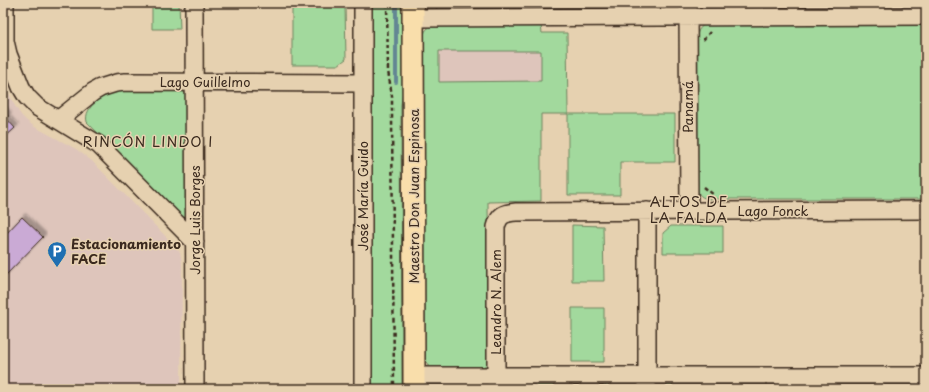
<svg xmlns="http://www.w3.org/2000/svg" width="929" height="392" font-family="'Playpen Sans',sans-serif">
<defs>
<filter id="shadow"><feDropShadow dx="3.5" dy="-3.5" stdDeviation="1" flood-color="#0004"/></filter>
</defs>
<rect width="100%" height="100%" fill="#e6d1b0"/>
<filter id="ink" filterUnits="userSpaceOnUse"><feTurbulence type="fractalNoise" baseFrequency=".025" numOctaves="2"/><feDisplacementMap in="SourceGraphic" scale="8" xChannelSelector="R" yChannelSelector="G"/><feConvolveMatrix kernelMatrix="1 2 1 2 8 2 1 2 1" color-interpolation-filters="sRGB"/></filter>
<g filter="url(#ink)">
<path fill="#dec5bb" d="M439,51H541V82H439Z
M3,79L10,96L15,106L21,115L27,121L35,127L76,149L92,161L174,245L180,252L182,262L181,389H3Z"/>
<path fill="#a2d99d" stroke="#6e825e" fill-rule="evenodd" d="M152,3H179L180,29H152Z
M208,3H277V5H208Z
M371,3H406V69L401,105L402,389H369Z
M292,5H345L346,59L338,65H292Z
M926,24V199H709C702,198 698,195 697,188V36C698,30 700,27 705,25Z
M432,26H541L542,33H567L568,114H675V162H620V195H568V114H541V201L488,202L489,358L487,364L482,368H433L428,365L425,359L424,37C424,31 427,28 432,26ZM439,51H541V81L439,82Z
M119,90H182L187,96V219L184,220L181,218L87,122C83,106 105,94 119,90Z
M572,225L603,226L604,281H572Z
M671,226H723V253H663V233Z
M572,308H604V362H572Z
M637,383L640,385L641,389H505V387L507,384Z
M926,383V389H654L655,386L657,384Z
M432,384H485L488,386L489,389H427L429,386Z"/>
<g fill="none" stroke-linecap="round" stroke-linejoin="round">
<path stroke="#648793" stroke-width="4" d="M396,3V82"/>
</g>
<path fill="#caaad5" stroke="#3b2a1e" filter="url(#shadow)" d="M3,110L8,116L6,118L15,128L3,139Z
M22,217L43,237L3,278V237Z"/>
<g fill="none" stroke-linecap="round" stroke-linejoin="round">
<g stroke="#3b2a1e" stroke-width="20">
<path id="minor" d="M5,3V41L8,54L21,87L27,97L37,107L99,145L195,242
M194,3L195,389
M688,3L689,211
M413,18L926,16
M58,120L93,92L100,88L116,83L125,82L363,83
M647,211V389
M414,376H926
M363,389V3
M496,389V227C499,215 504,213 516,212L926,210"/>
</g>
<g stroke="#3b2a1e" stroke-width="24">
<path id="major" d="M413,3L414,389"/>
</g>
<path stroke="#3b2a1e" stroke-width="2.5" stroke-dasharray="4 3" stroke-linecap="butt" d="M387,3L388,71L392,96V114L394,389
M703,40L710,32
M704,187L714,195"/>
<use href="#minor" stroke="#e6d1b0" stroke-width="17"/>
<use href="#major" stroke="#f9deab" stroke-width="21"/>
</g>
</g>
<defs>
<g id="parking-pin" transform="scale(1)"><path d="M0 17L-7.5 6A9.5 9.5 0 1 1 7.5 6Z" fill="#1f6fb2" stroke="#e6d1b0"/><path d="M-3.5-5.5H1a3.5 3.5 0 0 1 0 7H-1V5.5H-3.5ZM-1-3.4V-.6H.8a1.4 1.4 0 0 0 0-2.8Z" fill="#fff"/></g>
</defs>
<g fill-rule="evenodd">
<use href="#parking-pin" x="57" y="251"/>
</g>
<g text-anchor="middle" stroke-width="3" stroke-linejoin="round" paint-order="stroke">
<g font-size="13" fill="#3b2a1e" stroke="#e6d1b0">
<text x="205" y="87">Lago Guillelmo</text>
<text transform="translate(688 107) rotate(-90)" y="5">Panamá</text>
<text transform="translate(363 196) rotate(-90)" y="5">José María Guido</text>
<text transform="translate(414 196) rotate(-90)" y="5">Maestro Don Juan Espinosa</text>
<text x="773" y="216">Lago Fonck</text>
<text transform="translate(195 220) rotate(-90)" y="5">Jorge Luis Borges</text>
<text transform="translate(496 302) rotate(-90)" y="5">Leandro N. Alem</text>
</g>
<g font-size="13" font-weight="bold" fill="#3b2a1e" stroke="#e6d1b0" text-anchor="start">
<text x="71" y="249">Estacionamiento<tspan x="71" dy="15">FACE</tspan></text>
</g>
<g font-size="14" letter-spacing="1" fill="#3b2a1e" stroke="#e6d1b0">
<text x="148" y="147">RINCÓN LINDO I</text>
<text x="689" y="207">ALTOS DE<tspan x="689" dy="16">LA FALDA</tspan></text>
</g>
</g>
<rect width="929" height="392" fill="none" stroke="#e6d1b0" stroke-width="16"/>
<rect x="8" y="8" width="913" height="376" fill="none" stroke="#3b2a1e" stroke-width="1.5" filter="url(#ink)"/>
</svg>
